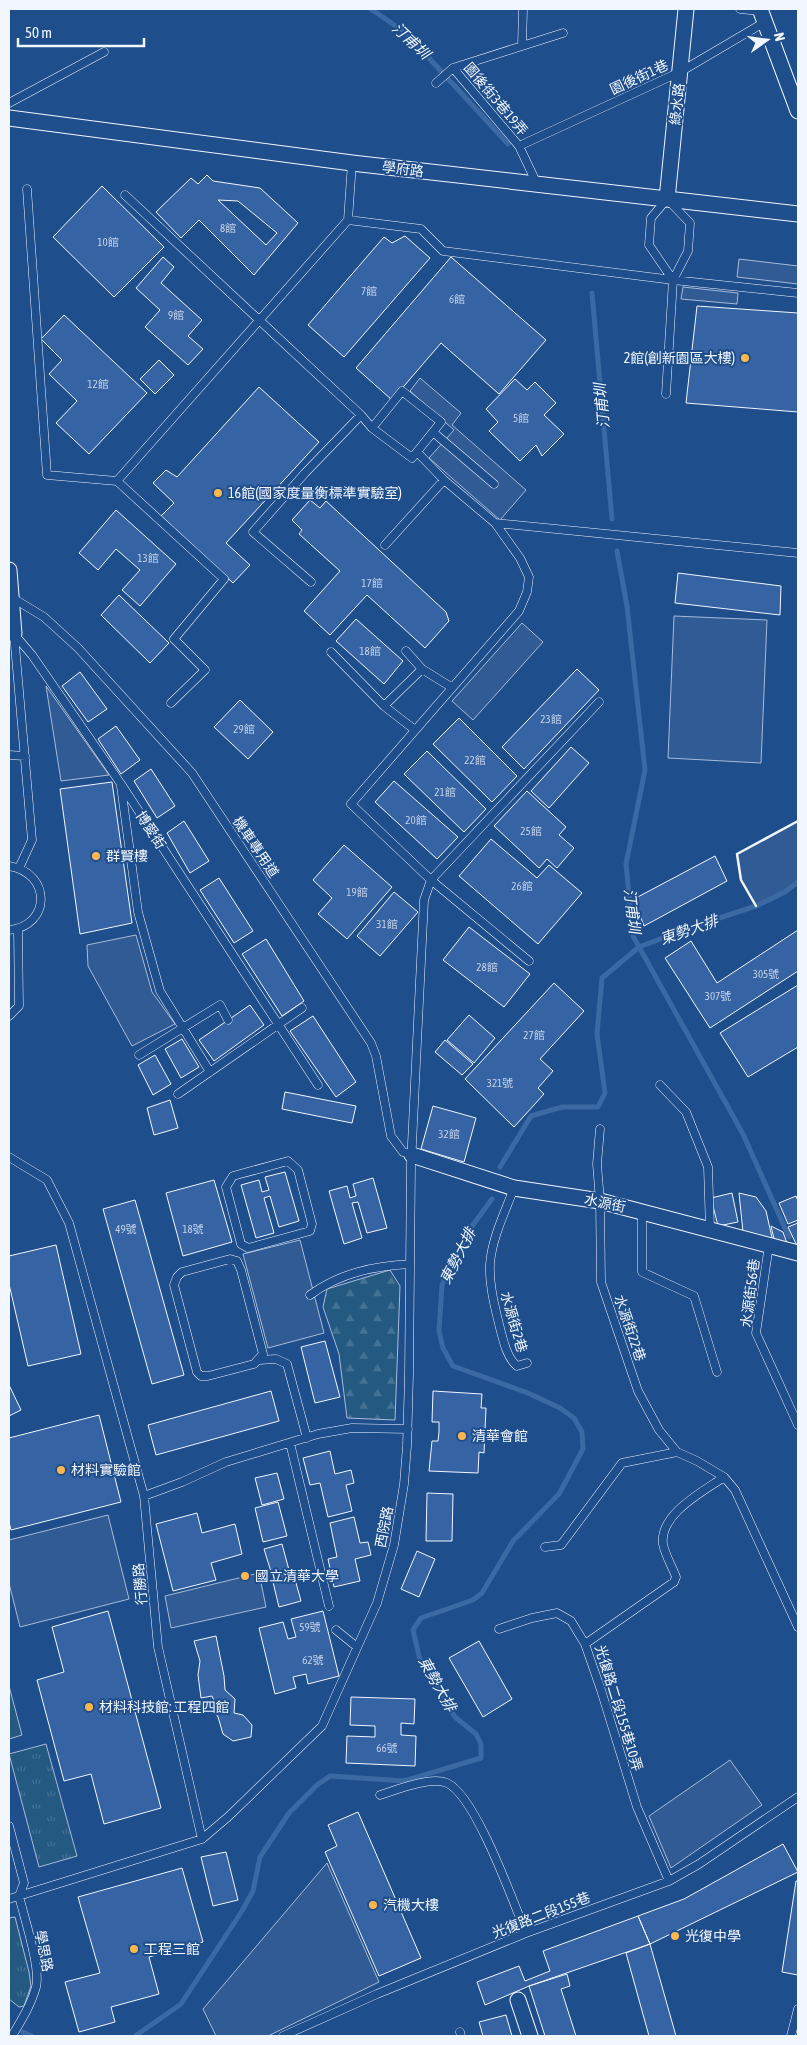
<svg xmlns="http://www.w3.org/2000/svg" width="807" height="2045" font-family="'Asap Condensed','Noto Sans TC',sans-serif">
<defs>
<pattern id="grass-tufts" width="24" height="20" patternUnits="userSpaceOnUse" patternTransform="scale(1.25)"><rect width="24" height="20" fill="#245a82"/><path d="M3 7l-1-3M5 7V3M7 7l1-3M15 17l-1-3M17 17v-4M19 17l1-3" fill="none" stroke="#447295"/></pattern>
<pattern id="forest-firs" width="22" height="20" patternUnits="userSpaceOnUse" patternTransform="scale(1.25)"><rect width="22" height="20" fill="#245a82"/><path d="M5 1l3.5 6h-7zM16 11l3.5 6h-7z" fill="#447295"/></pattern>
</defs>
<rect width="100%" height="100%" fill="#1f4e8c"/>
<path fill="url(#grass-tufts)" stroke="#a8bbd7" d="M9,1686L22,1735L9,1739Z
M46,1744L77,1856L39,1867L9,1754Z
M15,1917L29,1972L31,1986L24,2006L19,2007L9,1999V1918Z"/>
<path fill="url(#forest-firs)" stroke="#a8bbd7" d="M390,1270L400,1286L395,1420L347,1418L339,1354L323,1307L327,1289Z"/>
<path fill="#305b95" stroke="#a8bbd7" d="M739,259L798,266V284L737,277Z
M683,287L738,293L737,304L681,299Z
M420,378L461,413L452,425L526,490L500,520L429,458L454,430L410,391Z
M674,616L767,620L761,763L668,758Z
M522,623L543,642L473,720L452,701Z
M46,686L109,775L61,781Z
M798,821V882L785,892L756,906L741,880L737,854Z
M136,935L152,992L175,1024L132,1046L88,966L87,945Z
M300,1240L324,1333L268,1348L243,1254Z
M108,1515L129,1599L20,1627L9,1583V1540Z
M259,1573L266,1607L171,1628L165,1596Z
M730,1760L762,1805L671,1868L649,1816Z
M327,1863L379,1982L268,2036H216L203,2009Z"/>
<g fill="none" stroke-linecap="round" stroke-linejoin="round">
<path stroke="#3b69a3" stroke-width="5" d="M371,9L406,33L508,144
M592,293L612,519
M617,551L627,606L645,770L626,864L633,936L743,1134L789,1237
M500,1167L531,1116L562,1107H598L605,1093L597,1034L602,978L639,947L692,927L756,906L785,892L798,882
M23,2032L32,2036
M135,2036L181,2004L242,1911L253,1891L260,1857L289,1813L317,1785L330,1776L404,1781L481,1758V1744L476,1734L455,1717L420,1660L413,1630L421,1618L473,1600L482,1593L513,1541L559,1494L583,1449L582,1432L574,1418L560,1408L528,1393L453,1366L443,1348L439,1331L442,1285L470,1229L492,1199"/>
</g>
<path fill="#3563a3" stroke="#f2f6ff" fill-rule="evenodd" d="M207,175L213,181L260,188L298,223L254,275L199,220L181,238L156,212L191,178L198,184ZM218,200L238,201L277,233L266,245Z
M102,186L164,247L114,297L53,237Z
M405,236L430,258L344,357L308,325L384,237L392,243Z
M163,257L174,267L161,283L202,320L188,336L203,349L188,365L145,327L160,310L136,288Z
M451,257L546,340L499,394L441,343L392,400L356,368Z
M697,306L798,313V412L686,403Z
M64,315L147,393L89,454L56,423L77,401L49,374L62,360L41,339Z
M159,360L174,375L155,394L140,379Z
M515,379L527,390L535,382L556,403L544,415L564,434L542,456L536,445L520,461L489,431L498,422L486,409Z
M259,387L319,442L226,543L250,565L233,583L161,516L174,503L153,483L166,470L177,477Z
M310,500L320,508L326,501L446,612L449,621L425,648L367,595L330,635L304,611L340,571L299,534L302,530L292,520Z
M116,510L176,564L140,606L122,590L140,570L116,549L98,570L79,553Z
M678,573L781,586L780,615L675,603Z
M119,595L169,643L150,663L101,615Z
M356,619L403,661L384,684L336,641Z
M577,669L599,690L524,769L502,747Z
M80,672L107,709L88,722L62,686Z
M240,700L273,732L248,759L214,727Z
M459,718L517,776L492,802L433,744Z
M116,726L140,760L121,774L98,739Z
M571,747L589,763L549,808L531,791Z
M427,751L486,809L464,832L404,774Z
M151,769L175,806L157,818L134,781Z
M394,781L458,837L437,859L375,802Z
M112,782L132,923L80,934L60,789Z
M527,791L566,827L559,835L574,848L557,868L547,859L539,868L494,826Z
M184,821L209,861L190,873L167,833Z
M491,839L537,878L549,865L582,893L538,944L459,876Z
M344,845L392,887L347,939L318,914L332,898L313,880Z
M715,856L727,881L644,926L634,899Z
M219,878L253,931L234,943L200,890Z
M394,892L418,912L380,956L357,936Z
M469,927L530,974L504,1007L443,960Z
M798,930V971L710,1028L665,958L691,941L717,983Z
M266,939L304,1001L282,1016L242,954Z
M554,983L584,1011L540,1059L553,1071L538,1088L544,1094L514,1127L465,1079Z
M798,985V1047L748,1077L720,1033Z
M250,1005L264,1025L214,1061L199,1040Z
M469,1015L495,1038L474,1063L447,1040Z
M313,1016L356,1082L336,1097L290,1031Z
M182,1039L199,1067L181,1078L165,1049Z
M445,1040L473,1064L462,1075L435,1052Z
M155,1055L171,1084L153,1095L138,1065Z
M285,1092L356,1106L352,1123L282,1109Z
M170,1100L178,1128L154,1135L147,1108Z
M433,1106L476,1118L464,1162L421,1149Z
M285,1172L299,1221L279,1227L270,1196L264,1198L274,1233L256,1238L241,1185L259,1180L262,1192L269,1190L265,1177Z
M373,1178L387,1228L367,1233L358,1202L352,1203L362,1238L344,1244L329,1191L347,1186L350,1198L356,1196L353,1184Z
M214,1180L232,1242L183,1256L166,1193Z
M732,1193L738,1222L718,1226L711,1198Z
M739,1193L756,1197L766,1211L773,1242L743,1232Z
M796,1196L798,1201V1220L788,1224L779,1203Z
M135,1200L184,1375L152,1384L103,1209Z
M798,1223V1248L788,1227Z
M771,1226L783,1232L788,1246L775,1243Z
M56,1245L81,1354L28,1366L9,1284V1256Z
M325,1341L340,1397L315,1403L301,1347Z
M9,1385L21,1410L9,1416Z
M271,1391L279,1421L156,1455L148,1425Z
M433,1391L482,1394L481,1408H486L484,1453L479,1452L478,1473L429,1471L432,1441H438L439,1432V1422H432Z
M99,1415L121,1502L11,1530L9,1522V1438Z
M330,1451L335,1474L351,1470L354,1483L346,1485L352,1511L328,1517L320,1483L310,1485L303,1458Z
M277,1473L284,1499L262,1505L255,1478Z
M427,1493L453,1494L452,1541H426Z
M278,1502L287,1536L263,1542L255,1508Z
M197,1513L202,1533L235,1524L242,1554L211,1563L216,1580L173,1591L156,1524Z
M354,1517L360,1543L368,1542L371,1555L355,1559L360,1581L334,1587L328,1559L337,1557L330,1523Z
M282,1544L289,1570L272,1575L264,1549Z
M417,1551L435,1559L419,1597L401,1589Z
M293,1572L301,1601L279,1607L272,1578Z
M108,1611L161,1808L104,1824L91,1774L64,1781L37,1680L64,1672L52,1627Z
M323,1611L339,1676L308,1684L306,1674L293,1677L296,1688L275,1694L259,1628L283,1622L288,1639L296,1637L291,1619Z
M216,1636L224,1676L225,1690L235,1699L234,1713L243,1715L252,1725L251,1737L233,1741L223,1734L218,1717L213,1710L215,1703L212,1696L201,1698L198,1675L200,1661L194,1641Z
M479,1641L512,1699L483,1717L449,1658Z
M351,1697L415,1699L414,1724L401,1723V1735L416,1736L415,1766L346,1763L347,1736L375,1737V1726L350,1725Z
M358,1812L421,1958L379,1976L325,1852L337,1846L328,1825Z
M783,1844L798,1872L650,1944L638,1916L684,1899Z
M226,1852L238,1900L213,1906L201,1857Z
M182,1868L203,1942L149,1957L159,1994L111,2007L115,2022L79,2032L65,1982L100,1973L78,1897Z
M796,1881H798V1975L782,1972Z
M638,1916L650,1944L529,1986L485,2005L477,1982L519,1966L525,1981L550,1971L543,1951Z
M650,1944L676,2036H649L626,1953Z
M567,1974L570,1986L561,1989L576,2036H545L529,1986Z
M506,2015L512,2036H483L479,2022Z"/>
<g fill="none" stroke-linecap="round" stroke-linejoin="round">
<g stroke="#f2f6ff" stroke-width="9">
<path id="service" d="M523,9L522,46L453,68L519,146L537,184
M740,9L761,11
M522,46L563,33
M436,83L453,68
M9,103L104,52
M519,146L680,72L765,22
M27,189L47,475L117,481L224,579L174,639L205,670L171,703
M125,195L361,415L372,428L412,458L441,422L402,391L372,428
M348,220L421,229L443,251L673,280L798,293
M666,394L673,280L688,251L690,223L667,199L651,218L649,245L673,280
M433,432L494,484
M117,481L348,220L352,163
M495,523L798,553
M385,545L444,480
M311,582L253,532L305,473L361,415
M11,597L44,617L78,648L192,773L371,1043L376,1056L391,1136L403,1152L412,1155
M14,634L32,655L121,784L318,1085
M14,634L32,840L19,868
M406,651L422,669L451,687
M331,652L384,706L415,730
M384,706L422,669
M9,755L25,756
M121,786L138,912L160,991L210,1072
M9,866C52,873 51,926 9,930
M529,961L431,880L599,702
M9,1016L19,1006L18,929
M139,1055L220,1005L228,1020
M660,1085L686,1112L708,1167L710,1229
M178,1094L302,1008
M600,1129L597,1164L600,1201L601,1282L638,1391L659,1430L677,1452
M9,1157L47,1180L69,1223L144,1496L158,1647L202,1839
M288,1161L298,1170L312,1224L310,1231L248,1248L241,1244L226,1187L233,1176Z
M514,1188C505,1212 492,1238 490,1264C489,1285 495,1308 500,1328C503,1340 507,1358 517,1366L527,1363
M642,1212V1272L694,1296L717,1372
M769,1245L756,1333L798,1425
M230,1259L237,1261L241,1270L263,1354L254,1364L208,1376H201L197,1372L174,1285L177,1277L182,1272Z
M310,1295C340,1273 374,1266 410,1264
M259,1360L276,1359L287,1364L307,1438
M290,1443L329,1606
M144,1496L182,1482L226,1462L318,1434L352,1428L408,1429
M545,1547L561,1545L622,1463L677,1452L697,1461L724,1477L735,1490L798,1627
M499,1629L532,1618L557,1613L571,1621L585,1644
M336,1630L357,1647
M380,1795C396,1790 431,1776 447,1783C476,1796 513,1902 526,1933
M9,1826L24,1883L19,1896
M669,1881L637,1807L601,1690L585,1644L674,1582L676,1577C672,1566 665,1555 663,1544C659,1514 704,1491 724,1477
M9,1899L202,1839L229,1816L322,1726L377,1603L394,1545L404,1484L407,1446L409,1375L411,1164L424,900L431,880L351,804L519,611L527,592L529,577L520,558L495,523L444,480L417,452
M460,2032L461,2036
M12,2036C21,2021 31,2005 36,1987C41,1968 24,1917 19,1896
M283,2036L377,1994L526,1933L669,1881L699,1864L798,1797
M791,2036L798,2009"/>
</g>
<g stroke="#f2f6ff" stroke-width="17">
<path id="minor" d="M760,9L798,111
M9,118L352,163L798,214
M667,199L686,9
M9,570L14,634
M412,1155L514,1188L600,1201L798,1253
M518,2000L530,2036"/>
</g>
<use href="#service" stroke="#1f4e8c" stroke-width="8"/>
<use href="#minor" stroke="#1f4e8c" stroke-width="15"/>
<path stroke="#f2f6ff" stroke-width="2.5" d="M756,906L741,880L737,854L798,821"/>
</g>
<g fill="#ffb74d" stroke="#1f4e8c" stroke-width="2">
<circle cx="745" cy="358" r="5"/>
<circle cx="218" cy="493" r="5"/>
<circle cx="96" cy="856" r="5"/>
<circle cx="462" cy="1436" r="5"/>
<circle cx="61" cy="1470" r="5"/>
<circle cx="245" cy="1576" r="5"/>
<circle cx="89" cy="1707" r="5"/>
<circle cx="373" cy="1905" r="5"/>
<circle cx="675" cy="1936" r="5"/>
<circle cx="134" cy="1949" r="5"/>
</g>
<g text-anchor="middle" stroke-width="4" stroke-linejoin="round" paint-order="stroke">
<g font-size="11" fill="#c3d1e8">
<text x="228" y="232">8館</text>
<text x="108" y="246">10館</text>
<text x="369" y="295">7館</text>
<text x="457" y="303">6館</text>
<text x="176" y="319">9館</text>
<text x="98" y="388">12館</text>
<text x="521" y="422">5館</text>
<text x="148" y="562">13館</text>
<text x="372" y="587">17館</text>
<text x="370" y="655">18館</text>
<text x="551" y="723">23館</text>
<text x="244" y="733">29館</text>
<text x="475" y="764">22館</text>
<text x="445" y="796">21館</text>
<text x="416" y="824">20館</text>
<text x="531" y="835">25館</text>
<text x="522" y="890">26館</text>
<text x="357" y="896">19館</text>
<text x="387" y="928">31館</text>
<text x="487" y="971">28館</text>
<text x="766" y="978">305號</text>
<text x="718" y="1000">307號</text>
<text x="534" y="1039">27館</text>
<text x="500" y="1087">321號</text>
<text x="449" y="1138">32館</text>
<text x="126" y="1233">49號</text>
<text x="193" y="1233">18號</text>
<text x="310" y="1631">59號</text>
<text x="313" y="1664">62號</text>
<text x="387" y="1752">66號</text>
</g>
<g font-size="14" fill="#f2f6ff" stroke="#1f4e8c">
<text transform="translate(639 77) rotate(-25)" y="5">園後街1巷</text>
<text transform="translate(496 99) rotate(50)" y="5">園後街3巷19弄</text>
<text transform="translate(677 104) rotate(-84)" y="5">綠水路</text>
<text transform="translate(403 169) rotate(7)" y="5">學府路</text>
<text transform="translate(151 830) rotate(57)" y="5">博愛街</text>
<text transform="translate(256 847) rotate(56)" y="5">機車專用道</text>
<text transform="translate(605 1203) rotate(12)" y="5">水源街</text>
<text transform="translate(750 1293) rotate(-83)" y="5">水源街56巷</text>
<text transform="translate(514 1322) rotate(74)" y="5">水源街2巷</text>
<text transform="translate(630 1328) rotate(71)" y="5">水源街22巷</text>
<text transform="translate(384 1527) rotate(-79)" y="5">西院路</text>
<text transform="translate(140 1584) rotate(-95)" y="5">行勝路</text>
<text transform="translate(619 1708) rotate(73)" y="5">光復路二段155巷10弄</text>
<text transform="translate(541 1915) rotate(-21)" y="5">光復路二段155巷</text>
<text transform="translate(44 1951) rotate(79)" y="5">學思路</text>
</g>
<g font-size="14" fill="#f2f6ff" stroke="#1f4e8c" text-anchor="start">
<text x="735" y="363" text-anchor="end">2館(創新園區大樓)</text>
<text x="228" y="498">16館(國家度量衡標準實驗室)</text>
<text x="106" y="861">群賢樓</text>
<text x="472" y="1441">清華會館</text>
<text x="71" y="1475">材料實驗館</text>
<text x="255" y="1581">國立清華大學</text>
<text x="99" y="1712">材料科技館: 工程四館</text>
<text x="383" y="1910">汽機大樓</text>
<text x="685" y="1941">光復中學</text>
<text x="144" y="1954">工程三館</text>
</g>
<g font-size="15" font-style="italic" fill="#f2f6ff" stroke="#1f4e8c">
<text transform="translate(411 41) rotate(43)" y="5">汀甫圳</text>
<text transform="translate(602 406) rotate(-95)" y="5">汀甫圳</text>
<text transform="translate(632 911) rotate(83)" y="5">汀甫圳</text>
<text transform="translate(689 930) rotate(-19)" y="5">東勢大排</text>
<text transform="translate(458 1256) rotate(-63)" y="5">東勢大排</text>
<text transform="translate(437 1684) rotate(61)" y="5">東勢大排</text>
</g>
</g>
<rect width="807" height="2045" fill="none" stroke="#f2f6ff" stroke-width="20"/>
<g transform="translate(767 40) rotate(76)" stroke="#1f4e8c" stroke-width="4" paint-order="stroke">
<path d="M0-4L9 19L0 12L-9 19Z" fill="#f2f6ff"/>
<text y="-8" font-size="14" font-weight="bold" text-anchor="middle" fill="#f2f6ff">N</text>
</g>
<path d="M18 38v8h126v-8" fill="none" stroke="#f2f6ff" stroke-width="2.5"/>
<text x="25" y="38" font-size="15" fill="#f2f6ff" stroke="#1f4e8c" stroke-width="4" paint-order="stroke">50 m</text>
</svg>
